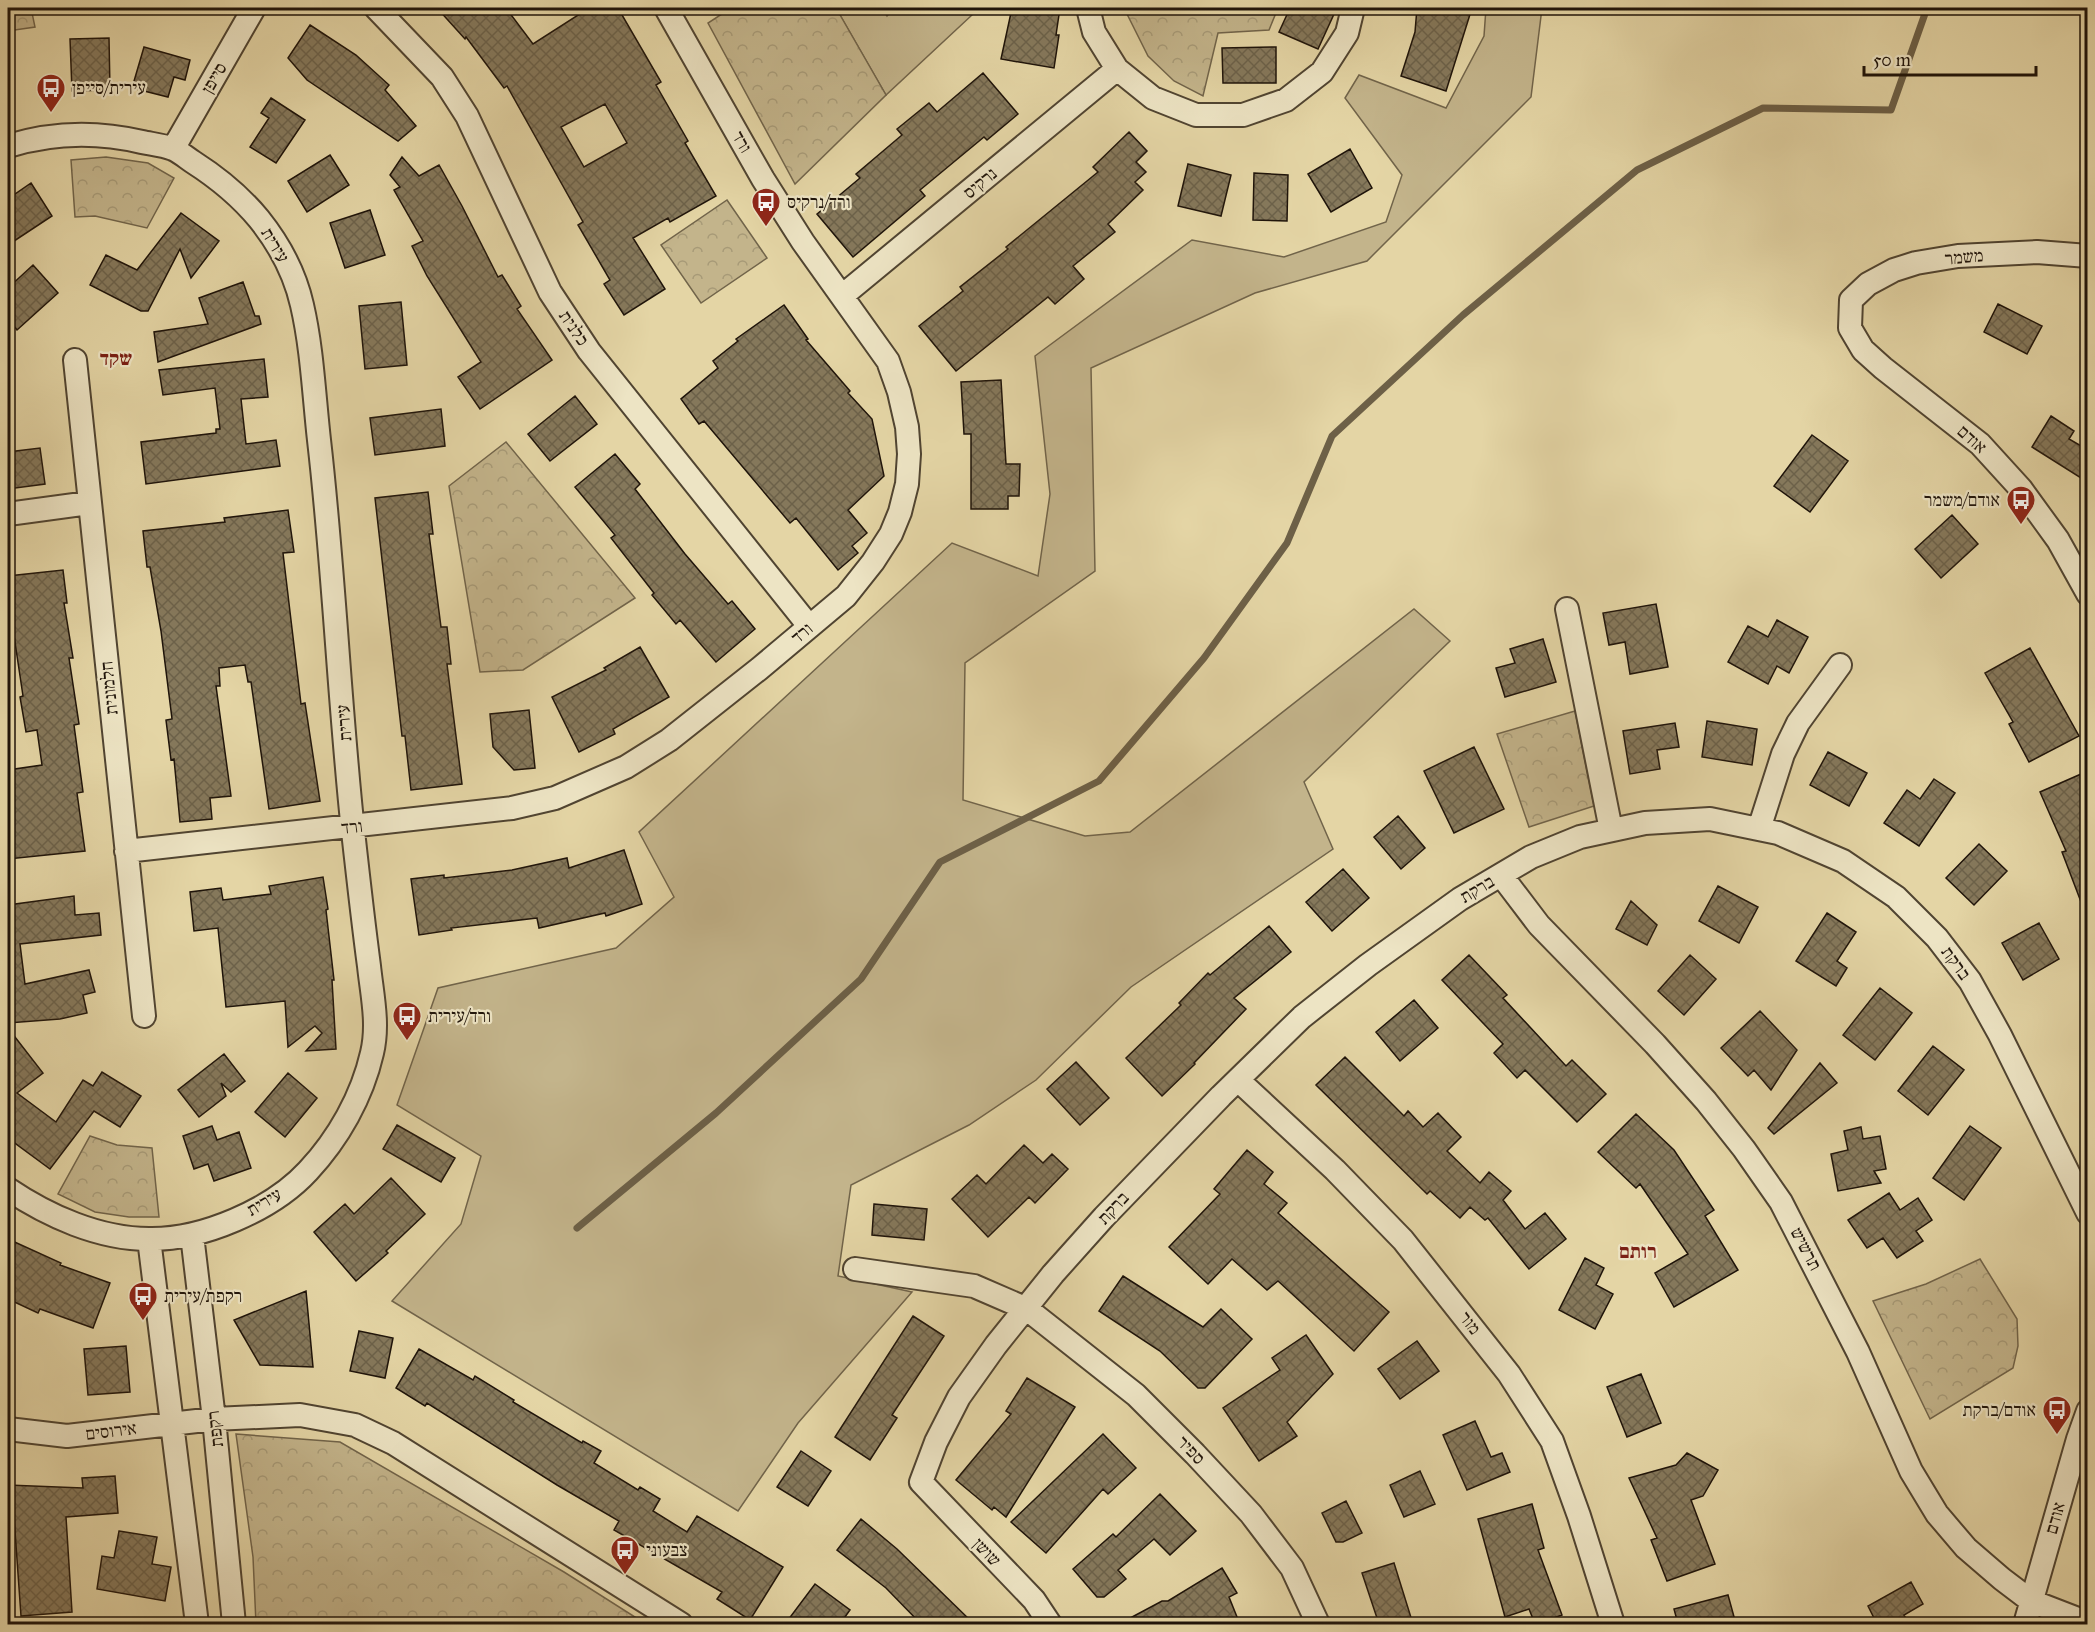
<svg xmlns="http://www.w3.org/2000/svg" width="2095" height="1632" font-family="'IM FELL Great Primer','Frank Ruhl Libre',serif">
<defs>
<pattern id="park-crowns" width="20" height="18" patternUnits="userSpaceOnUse" patternTransform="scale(1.5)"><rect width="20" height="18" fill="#c3b48b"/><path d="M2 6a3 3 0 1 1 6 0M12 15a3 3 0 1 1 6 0" fill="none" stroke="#a79a77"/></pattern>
<pattern id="building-cross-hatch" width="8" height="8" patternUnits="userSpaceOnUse" patternTransform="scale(1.5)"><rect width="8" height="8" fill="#85785b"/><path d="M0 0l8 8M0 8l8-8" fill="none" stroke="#6c6149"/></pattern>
</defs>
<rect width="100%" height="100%" fill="#e4d5a5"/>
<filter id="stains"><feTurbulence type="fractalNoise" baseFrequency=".00333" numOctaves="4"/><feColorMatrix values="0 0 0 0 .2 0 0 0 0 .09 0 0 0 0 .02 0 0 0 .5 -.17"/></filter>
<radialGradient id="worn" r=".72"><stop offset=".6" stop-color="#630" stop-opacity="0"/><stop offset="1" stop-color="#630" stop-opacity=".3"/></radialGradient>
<path fill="#c3b48b" stroke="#71644a" stroke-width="1.5" d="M836,8H882L887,16L894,8H972V15L886,95Z
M1486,8H1542L1531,97L1367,261L1255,293L1091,368L1095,571L965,663L963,800L1085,836L1130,832L1414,609L1450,641L1304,782L1333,849L1131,987L1036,1080L969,1125L851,1185L838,1276L912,1292L798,1423L738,1511L392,1301L461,1224L481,1156L397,1105L438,988L616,948L674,897L639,832L952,543L1038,576L1050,494L1035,356L1192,240L1284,257L1386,222L1402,175L1345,98L1359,75L1446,108L1484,36Z"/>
<path fill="url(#park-crowns)" stroke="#71644a" stroke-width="1.5" d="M8,8H31L35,27L8,31Z
M731,8H836L886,95L795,184L708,23Z
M1145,8H1278L1269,30L1218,33L1203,96L1174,81L1148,56L1126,12Z
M106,157L148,163L174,178L147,228L95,216L75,217L71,160Z
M727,200L767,258L701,303L661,245Z
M506,442L635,598L523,670L480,672L449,486Z
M1575,711L1594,806L1529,827L1497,734Z
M90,1136L117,1145L152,1148L159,1217H129L95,1212L58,1194Z
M1980,1259L2017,1319L2018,1346L2013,1368L1930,1419L1873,1301L1926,1284Z
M236,1434L340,1442L564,1572L646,1624H256L253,1557Z"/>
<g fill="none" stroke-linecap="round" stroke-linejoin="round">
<path stroke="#6d6047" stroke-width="7" d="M577,1228L716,1113L861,979L940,862L1099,781L1204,658L1287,543L1332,436L1463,315L1637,170L1763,108L1891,110L1927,8"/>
</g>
<path fill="url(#building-cross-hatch)" stroke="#1f140a" stroke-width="1.5" fill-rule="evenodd" d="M437,8H506L533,44L589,8H618L661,82L656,85L688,141L685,143L716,196L670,222L668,218L633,238L665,289L624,315L604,284L610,280L578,225L583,222L507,86L504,88L466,37L465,39ZM605,104L627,143L584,167L561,127Z
M1012,8H1060L1056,35H1059L1054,68L1001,59Z
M1290,8H1321L1334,14L1318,49L1279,32Z
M1417,8H1472L1446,91L1401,76L1415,32Z
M310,25L356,55L389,85L385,90L416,126L398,141L307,80L288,58Z
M109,38L110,90L72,91L70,39Z
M144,47L190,60L185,80L174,77L168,97L132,88Z
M1276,47V83H1223L1222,48Z
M983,73L1018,114L987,140L984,137L920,190L925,196L853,257L817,214L860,178L856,174L902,135L897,129L929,103L937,112Z
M271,98L305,120L276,163L250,147L269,118L261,113Z
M1129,132L1147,151L1136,162L1146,172L1135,182L1143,190L1108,224L1115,232L1073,266L1084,279L1055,304L1048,297L956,371L919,326L963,291L960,287L1008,249L1006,247L1098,172L1093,167Z
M1350,149L1372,188L1331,212L1308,174Z
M330,155L349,185L307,212L288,181Z
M402,157L419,176L439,165L462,206L498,277L502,275L521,306L517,309L552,360L480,409L458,377L481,362L427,276L412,246L423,241L394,190L400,187L390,175Z
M1188,164L1231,175L1221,216L1178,206Z
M1254,173L1288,175L1287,221L1253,220Z
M31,183L52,216L8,245V199Z
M370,210L385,255L345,268L330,223Z
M181,213L219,241L191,278L180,249L148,311H141L90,285L106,255L137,270Z
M33,265L58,293L17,330L8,319V288Z
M243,282L255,316H259L261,324L158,362L154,332L208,324L199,298Z
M401,302L407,365L365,369L359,306Z
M1998,304L2042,326L2027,354L1984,332Z
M784,305L808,339L806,340L850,391L848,393L872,419L884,476L848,510L867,533L852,546L858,553L838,570L796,518L790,523L704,421L699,424L681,399L718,368L713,361L738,341L736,339Z
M264,359L268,397L241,399L246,444L276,440L280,466L146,484L141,442L216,433V429H220L215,388L163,395L159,370Z
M1001,380L1006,464H1020L1019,496H1008V509H971V434H964L961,382Z
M575,396L597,424L550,461L528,434Z
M441,409L445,446L375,455L370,418Z
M2051,416L2074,431L2069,439L2088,450V467L2081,478L2032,447Z
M1812,435L1848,461L1810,512L1774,486Z
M40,448L45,484L8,489V452Z
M615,454L640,484L635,489L685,554L728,604L732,601L755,629L716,662L680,620L676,624L652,595L654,593L611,538L615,535L575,487Z
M428,492L433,534H429L441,627H447L451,664H447L462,784L411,790L405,736H402L375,498Z
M288,510L294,552L283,553L301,704L305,703L320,801L269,809L251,682H248L245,665L219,668L220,686H216L231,796L210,798L212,819L180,822L174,759L171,760L166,720L172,719L161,631L150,567H147L143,531L225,522L224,518Z
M1952,515L1978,544L1941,578L1915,549Z
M63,570L67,603H64L73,658H69L79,724L74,725L83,792L77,793L85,851L8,859V770L42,765L37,730L26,732L20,697L23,696L10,609L8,610V576Z
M1656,604L1668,667L1630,674L1625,642L1609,645L1603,613Z
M1777,620L1808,637L1789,673L1777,666L1768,684L1728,662L1748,626L1768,637Z
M1543,639L1556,682L1505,697L1496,668L1515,663L1510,649Z
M640,647L669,697L613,729L615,734L579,752L552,697L606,670L604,668Z
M2030,648L2079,736L2029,762L2009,724L2013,722L1985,673Z
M529,710L535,768L514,770L493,747L490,714Z
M1707,721L1757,729L1752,765L1702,757Z
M1675,723L1679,747L1657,750L1660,769L1630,774L1623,731Z
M1474,747L1504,809L1454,833L1424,771Z
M1828,752L1867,773L1849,806L1810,785Z
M2088,771V915H2086L2062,852L2066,851L2040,792Z
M1934,779L1955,793L1919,846L1884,823L1907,790L1920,799Z
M1398,816L1425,848L1401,869L1374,837Z
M1979,844L2007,871L1974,905L1946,878Z
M624,850L642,904L606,916L605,913L539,928L537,918L451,928L452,930L419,935L411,879L444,875V878L512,870L567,858L569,868Z
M1343,869L1369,898L1332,931L1306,902Z
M323,877L328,909L326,910L334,980H332L336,1049L306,1051L322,1033L315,1026L288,1047L285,1001L226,1007L218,928L194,931L190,892L221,888L223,900L271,894L269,886Z
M1718,886L1758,907L1739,943L1699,921Z
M74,896L75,915L99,913L101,935L20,944L25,984L89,970L95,992L83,995L87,1013L60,1019L8,1023V905Z
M1631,901L1657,925L1647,945L1616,929Z
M1827,913L1856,932L1837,961L1847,968L1836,986L1796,961Z
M2039,923L2059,959L2023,980L2002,943Z
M1269,926L1291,952L1234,998L1246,1009L1194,1063L1195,1064L1162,1096L1126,1058L1181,1005L1179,1003L1208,973L1210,975Z
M1469,955L1507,995L1503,998L1566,1066L1572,1060L1606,1094L1577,1122L1525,1070L1517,1078L1494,1053L1503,1044L1442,980Z
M1690,955L1716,979L1684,1015L1658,991Z
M1880,988L1912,1013L1875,1060L1843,1035Z
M1414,1000L1438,1028L1400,1061L1376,1032Z
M1760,1011L1797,1050L1771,1090L1754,1070L1748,1076L1721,1048Z
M8,1028L43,1073L17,1093L56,1122L83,1080L93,1086L102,1072L141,1096L120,1127L94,1111L50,1169L8,1138Z
M1933,1046L1964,1070L1928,1115L1898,1091Z
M224,1054L245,1081L231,1092L221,1083L226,1096L199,1117L178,1090Z
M1345,1057L1404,1116L1408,1111L1423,1127L1438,1113L1461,1137L1447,1151L1480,1183L1489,1172L1511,1191L1503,1200L1525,1229L1545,1213L1566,1239L1529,1269L1488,1218L1485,1220L1470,1207L1460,1218L1430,1191L1427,1194L1316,1085Z
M1076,1062L1109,1098L1080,1125L1047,1089Z
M1820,1063L1837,1083L1774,1134L1768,1128Z
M288,1073L317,1098L285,1137L255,1112Z
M1636,1114L1674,1150L1714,1210L1705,1216L1738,1270L1674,1307L1655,1273L1688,1254L1640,1184L1636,1188L1598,1152Z
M397,1125L455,1158L441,1182L383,1149Z
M212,1126L217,1140L239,1132L251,1168L214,1181L208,1164L194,1169L183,1136Z
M1970,1126L2001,1148L1964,1200L1933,1178Z
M1861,1127L1863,1139L1880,1136L1886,1169L1874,1171L1881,1183L1838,1191L1831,1154L1848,1150L1844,1131Z
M1024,1145L1043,1163L1052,1154L1068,1169L1035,1203L1029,1197L988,1237L952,1199L977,1175L986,1184Z
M1247,1150L1273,1172L1264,1184L1287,1203L1278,1213L1389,1312L1354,1351L1278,1281L1267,1290L1232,1259L1208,1284L1169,1247L1220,1194L1214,1189Z
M391,1178L425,1214L386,1251L388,1253L356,1281L314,1232L345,1204L354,1214Z
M1889,1193L1900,1210L1918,1198L1932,1220L1916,1231L1923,1241L1897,1258L1883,1238L1867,1248L1848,1220Z
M874,1204L927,1209L924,1240L872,1235Z
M8,1239L61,1263L60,1265L110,1283L93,1328L40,1309L38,1313L8,1299Z
M1585,1258L1604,1268L1596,1285L1613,1294L1595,1329L1559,1310Z
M1123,1276L1203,1327L1221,1309L1252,1339L1205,1388H1198L1160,1351L1099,1311Z
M306,1291L313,1367L260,1365L234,1320Z
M913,1316L944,1336L892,1415L897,1418L870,1460L835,1437Z
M359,1331L393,1338L385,1378L350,1371Z
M1306,1335L1333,1374L1287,1422L1297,1436L1259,1461L1223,1408L1280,1370L1272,1358Z
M1417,1341L1439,1371L1400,1399L1378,1369Z
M126,1346L130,1392L88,1395L84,1349Z
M419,1349L473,1380L475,1376L514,1400L513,1402L582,1443L583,1441L601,1451L594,1463L638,1490L640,1487L660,1499L653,1511L687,1532L697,1516L783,1567L750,1620L717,1599L722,1592L614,1530L619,1521L557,1485L427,1403L425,1406L396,1388Z
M1641,1374L1661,1423L1627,1437L1607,1387Z
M1027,1378L1075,1407L1006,1517L994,1507L992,1510L956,1480L1011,1414L1006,1411Z
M1475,1421L1491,1457L1502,1453L1510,1472L1467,1490L1443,1435Z
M1103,1434L1136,1468L1108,1494L1103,1489L1046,1553L1011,1522Z
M801,1451L831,1471L808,1506L777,1487Z
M1687,1453L1718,1470L1703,1496L1691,1500L1715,1564L1667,1581L1651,1540L1657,1538L1629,1478L1676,1465Z
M1420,1471L1435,1504L1404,1517L1390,1485Z
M115,1476L118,1513L66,1517L72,1612L21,1616L14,1517L8,1516V1485L83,1488L82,1478Z
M1160,1494L1196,1531L1170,1555L1154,1539L1118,1570L1126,1579L1104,1597H1097L1073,1569L1113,1534L1116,1537Z
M1346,1501L1362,1533L1343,1542H1336L1322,1513Z
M1532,1504L1544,1548L1538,1550L1562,1615L1537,1624H1535L1529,1609L1505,1617L1478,1519Z
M861,1519L897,1549L974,1624H921L886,1588L837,1550Z
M119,1531L157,1537L152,1564L171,1567L165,1601L97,1589L102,1556L114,1558Z
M1394,1563L1413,1624H1379L1362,1573Z
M1222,1568L1237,1593L1229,1597L1237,1617L1225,1624H1119L1162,1601H1168Z
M1911,1582L1923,1604L1904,1615L1909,1624H1877L1868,1606Z
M815,1584L850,1610L840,1624H785Z
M1728,1595L1736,1624H1678L1674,1609Z"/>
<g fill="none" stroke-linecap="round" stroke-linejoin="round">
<g stroke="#504431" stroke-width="26">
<path id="minor" d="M376,8L442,77L467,116L550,292L589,351L809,626
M1088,8L1094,32L1117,69L1153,98L1196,115H1243L1286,100L1322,72L1347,33L1353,8
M8,146C53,132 96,131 142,142C151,144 163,145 173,149C180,152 187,158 193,162C218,178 240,196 259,219C279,244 295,274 302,305C312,348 314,395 319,440C334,570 339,700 353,831C358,876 363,921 369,966C372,995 379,1024 372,1053C362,1097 338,1139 308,1171C272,1210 202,1240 149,1239C99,1239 48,1216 8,1189
M173,149L254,8
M2088,256L2037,252L1958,256L1916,263L1894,270L1868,284L1851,300L1850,328L1863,350L1883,368L1980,444L2021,489L2058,540L2088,594
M842,296L1117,69
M75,360L144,1016
M8,514L89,503
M1567,609L1611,830
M1759,829L1783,754L1798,723L1840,665
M126,851L512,808L555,798L626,767L669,740L759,669L846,596L873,562L891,534L900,512L907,484L909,454L907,427L899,392L888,361L803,242L763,179L666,8
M1501,875L1539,925L1655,1044L1706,1101L1744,1149L1781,1202L1858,1352L1911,1471L1937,1514L1966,1548L2002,1579L2031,1601L2088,1623
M1238,1080L1335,1170L1403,1240L1509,1374L1552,1441L1579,1516L1613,1624
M192,1235L214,1419L234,1624
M149,1239L197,1624
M855,1269L974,1286L1027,1309L1136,1395L1195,1454L1251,1514L1292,1568L1318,1624
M8,1429L67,1436L214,1419L300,1415L355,1425L393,1443L681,1624
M1050,1624L1034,1600L921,1482L936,1442L959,1397L996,1345L1053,1274L1104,1217L1221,1096L1302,1017L1368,965L1460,899L1531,857L1580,837L1645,823L1710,819L1778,833L1843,861L1896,897L1937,938L1970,981L2000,1035L2088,1213
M2025,1624L2078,1439L2088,1411"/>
</g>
<use href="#minor" stroke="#ede4c4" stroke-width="22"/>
</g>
<defs>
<g id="bus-pin" transform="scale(1.5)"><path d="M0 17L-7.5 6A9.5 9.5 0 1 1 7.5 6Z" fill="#8f2418" stroke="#ede4c4"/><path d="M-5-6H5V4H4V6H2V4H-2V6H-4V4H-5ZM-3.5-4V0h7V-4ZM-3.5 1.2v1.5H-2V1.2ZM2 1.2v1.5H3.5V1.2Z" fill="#fff"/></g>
</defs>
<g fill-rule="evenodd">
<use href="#bus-pin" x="51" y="88"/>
<use href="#bus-pin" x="766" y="202"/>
<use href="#bus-pin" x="2021" y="500"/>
<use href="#bus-pin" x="407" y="1016"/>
<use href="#bus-pin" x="143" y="1296"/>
<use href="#bus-pin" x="2057" y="1410"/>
<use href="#bus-pin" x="625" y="1550"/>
</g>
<g text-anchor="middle" stroke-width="4.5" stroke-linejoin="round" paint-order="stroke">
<g font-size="18" fill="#1f140a" stroke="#ede4c4">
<text transform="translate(214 78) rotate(-60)" y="6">סייפן</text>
<text transform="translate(742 142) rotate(60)" y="6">ורד</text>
<text transform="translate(980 183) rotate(-40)" y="6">נרקיס</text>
<text transform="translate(275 245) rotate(59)" y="6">עירית</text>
<text transform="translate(1964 257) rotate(-5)" y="6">משמר</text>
<text transform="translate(574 328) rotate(56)" y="6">כלנית</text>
<text transform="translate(1972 439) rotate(42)" y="6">אודם</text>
<text transform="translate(802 633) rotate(-40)" y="6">ורד</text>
<text transform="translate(109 688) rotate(-96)" y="6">חלמונית</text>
<text transform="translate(344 723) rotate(-95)" y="6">עירית</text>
<text transform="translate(352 827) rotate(-6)" y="6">ורד</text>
<text transform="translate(1477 889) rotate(-31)" y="6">ברקת</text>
<text transform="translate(1956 963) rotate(54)" y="6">ברקת</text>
<text transform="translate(264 1202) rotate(-31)" y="6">עירית</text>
<text transform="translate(1113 1208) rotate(-47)" y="6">ברקת</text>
<text transform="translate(1806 1249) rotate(62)" y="6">תרשיש</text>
<text transform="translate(1470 1323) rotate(52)" y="6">מור</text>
<text transform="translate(215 1429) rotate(-97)" y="6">רקפת</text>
<text transform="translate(111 1431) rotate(-7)" y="6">אירוסים</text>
<text transform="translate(1191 1450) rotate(46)" y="6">ספיר</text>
<text transform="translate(2055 1518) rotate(-74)" y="6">אודם</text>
<text transform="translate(987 1552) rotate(46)" y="6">שושן</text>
</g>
<g font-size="18" fill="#1f140a" stroke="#ede4c4" text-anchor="start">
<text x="72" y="94">עירית/סייפן</text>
<text x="787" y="208">ורד/נרקיס</text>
<text x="2000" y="506" text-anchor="end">אודם/משמר</text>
<text x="428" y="1022">ורד/עירית</text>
<text x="164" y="1302">רקפת/עירית</text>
<text x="2036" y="1416" text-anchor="end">אודם/ברקת</text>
<text x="646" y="1556">צבעוני</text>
</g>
<g font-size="20" font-weight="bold" fill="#7a1f14" stroke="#ede4c4">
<text x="116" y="365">שקד</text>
<text x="1638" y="1258">רותם</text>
</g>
</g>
<rect width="2095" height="1632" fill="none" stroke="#e4d5a5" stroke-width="30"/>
<rect x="9" y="9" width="2077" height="1614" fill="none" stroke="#1f140a" stroke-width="3"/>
<rect x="15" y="15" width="2065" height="1602" fill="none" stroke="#1f140a" stroke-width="1.5"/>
<path d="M1864 66v9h172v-9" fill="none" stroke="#1f140a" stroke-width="3"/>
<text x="1873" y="66" font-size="18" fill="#1f140a" stroke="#ede4c4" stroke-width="4.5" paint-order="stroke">50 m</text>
<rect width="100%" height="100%" filter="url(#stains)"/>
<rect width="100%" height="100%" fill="url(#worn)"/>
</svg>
